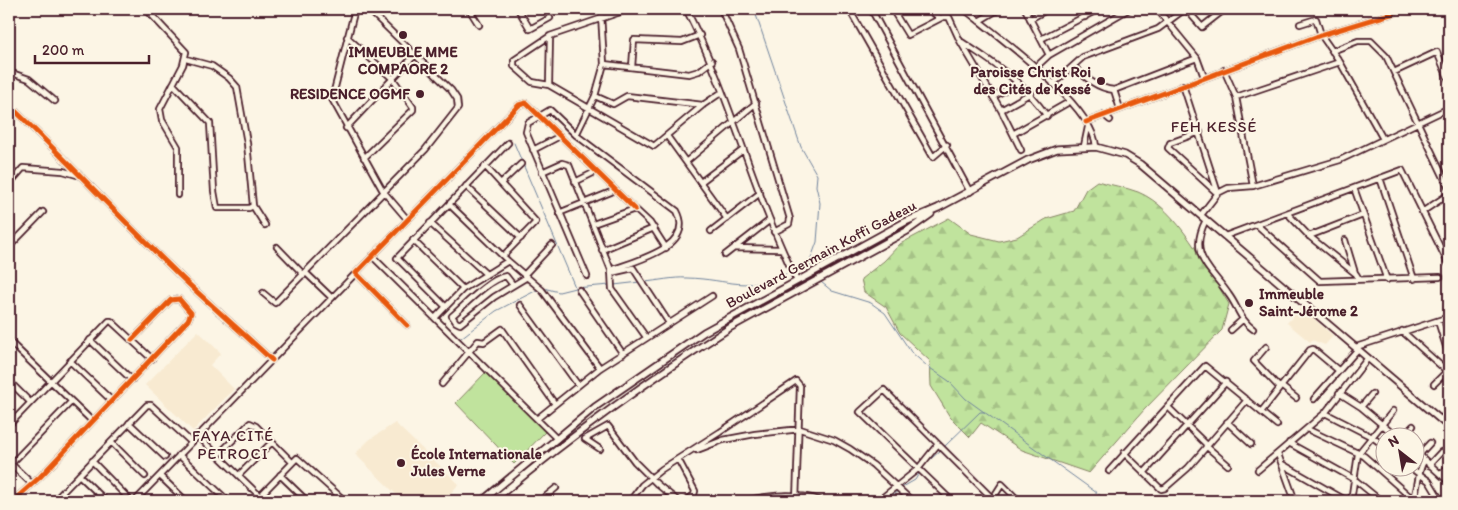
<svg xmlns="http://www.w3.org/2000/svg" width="1458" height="510" font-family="Itim,sans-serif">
<defs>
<pattern id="forest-firs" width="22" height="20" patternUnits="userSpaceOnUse" patternTransform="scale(1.25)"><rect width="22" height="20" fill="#c0e39d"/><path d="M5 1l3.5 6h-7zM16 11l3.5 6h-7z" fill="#a6c287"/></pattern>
</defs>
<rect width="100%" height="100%" fill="#fcf5e5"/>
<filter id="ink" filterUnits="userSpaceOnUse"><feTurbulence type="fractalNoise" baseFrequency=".02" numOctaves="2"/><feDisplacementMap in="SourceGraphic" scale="10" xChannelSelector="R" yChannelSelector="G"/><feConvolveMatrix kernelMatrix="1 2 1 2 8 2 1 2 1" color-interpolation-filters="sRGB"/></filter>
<g filter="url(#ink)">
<path fill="#f8ead1" d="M1301,307L1333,336L1325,345L1312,340L1310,342L1287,323Z
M198,331L221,353L210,365L234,389L193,431L145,385Z
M395,423L459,484L443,501H403L355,454L369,440Z"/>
<path fill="#c0e39d" stroke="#858164" d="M487,371L545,432L514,464L456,403Z"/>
<path fill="url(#forest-firs)" stroke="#858164" d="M1097,181C1110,185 1125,187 1138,192C1178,208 1207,269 1229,304L1222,330L1144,410L1089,473L1022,450L981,423L970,437L950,417L931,386L930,361L900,333L886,307L864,292L861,279L884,261L900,244L949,218L971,234L999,241L1017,237L1046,219L1074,211L1086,189Z"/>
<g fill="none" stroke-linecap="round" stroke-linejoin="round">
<path stroke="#6f829c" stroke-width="1" d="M754,9L801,147L817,175L816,186L820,203L817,242L810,261V268L795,270
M514,143L575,287
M644,282C658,281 673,277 687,278C730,279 747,294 790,272
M821,282L832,291L871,303L885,313L911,352L927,366L949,381L966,399L1108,501
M614,285L640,282
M543,288L559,292L575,288L610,285
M461,338L496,311L539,289
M944,447L980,412H985
M901,488L915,480L925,464L941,450
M885,501L898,491"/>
<g stroke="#4a1f2b" stroke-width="8">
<path id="minor" d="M146,9L186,52L183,65L160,109L162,120L178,147V195
M355,9L332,99L383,191L407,219
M469,9L479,25
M518,9L530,29L550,18
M629,9L550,36L514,60V66L532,82L549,85L654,146L703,105L722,92
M686,9C731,96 753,193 797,281
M721,9L739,49L790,219L789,224L774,232
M849,9L933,157L947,145
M871,9L970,192
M892,9L908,35L943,17H949L960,41L1001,110L1021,150
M928,9L940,18
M964,9C996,35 1094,105 1096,147
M1025,9L1049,55
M1080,9L1085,17
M1157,9L1197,58L1204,77
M1186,9L1202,27L1225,9
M559,11L565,9
M1030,19L1048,9
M979,21L999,9
M1300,24L1316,19L1321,35L1340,62L1383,139
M347,37L393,79L413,107V110L364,158
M1041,39L1099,9
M962,42C998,66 1022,81 1047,116
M1332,51L1358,41H1371L1386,56L1449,188
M186,59L212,66L229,78L237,87L247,143L253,206L265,225
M604,64L689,74L699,71L712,61
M1073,66C1085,77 1096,88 1114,90L1197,58
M632,67L634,40L682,42L700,35
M1036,67L1049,55L1129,9
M1224,70L1236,97L1340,62
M9,72L29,79L55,101
M1394,72L1437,52L1449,80
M173,84L210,123L214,191L217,208H249L253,206
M1053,84L1083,57L1158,29L1185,9
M549,85L550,36
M1183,85L1218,193
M1114,90L1120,109
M595,96L613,104L627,96L703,105
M993,97L1018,82
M1236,97L1253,186
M9,105C65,158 116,214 171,267C204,300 239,329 272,360
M1001,110L1031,93
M1104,115L1110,120
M1086,122L1321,35L1394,13L1392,9
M346,128L415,55
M1200,132L1170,143L1168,148L1216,192
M1013,134L1069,102
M576,135L595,96L604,64L601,14L599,9
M667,136L727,219
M1084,146L1088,127
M533,150L560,136
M687,161L756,103
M485,166L536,222L503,256
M542,172L562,163L569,165L611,270L612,289L646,337
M1380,178L1414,279
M702,181L743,150
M502,182L521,164
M575,182L593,173
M9,184L23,168L63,171L77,175
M466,186L521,238
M1354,188L1387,280
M449,204L508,261L542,290L600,368
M1422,212L1449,194
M559,213L611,192
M1288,214L1309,236L1356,274L1359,279
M1201,215L1218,193L1228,188L1253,186L1340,160L1449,108
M1206,220C1187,256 1211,268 1229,295C1238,307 1240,320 1253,329
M430,223L486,274
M593,224L635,209L650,223L666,248
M1257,225L1320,281L1440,277
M711,231L760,193
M1225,236L1402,170L1449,265
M1309,236L1363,215
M413,240L463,289
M1345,240L1355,273
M9,247L43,212
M277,247L304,275
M734,248L780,249
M602,250L654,228
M725,255L770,220
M372,256L557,439
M306,273L332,298
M611,273L633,268L669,323
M524,275L552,245
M587,276L526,132L528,123L550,110L576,135L677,211C696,247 635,261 611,270
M513,285L506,276C489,279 466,304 452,316L456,322L460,324L494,297L527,277
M579,290L623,354
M263,293L275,303L425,150L458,108L457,99L451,90L368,9
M520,305L578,385
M445,306L397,258L508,143
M435,318L463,289L508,261
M1438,321L1449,356
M407,325L356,273L519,105L526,103L635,209
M1231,330L1242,320
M1402,331L1449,373
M90,340L132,380
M9,341L92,421
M1266,347L1254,361L1280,388
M1356,347L1449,317
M70,361L111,400
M9,381L30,402
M442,384L478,341L484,342L502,329L555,404
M1434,384L1447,371
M1281,386L1296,398
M1339,393L1361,407L1398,438
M1314,399L1358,349
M1168,407L1207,445
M1361,407L1372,394
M1261,412L1310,350L1313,349L1338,370
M1325,413L1372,437L1386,447
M538,418L600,368L712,296
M1441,420L1449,410
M1227,422L1251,444
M129,423L165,457
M9,425L109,321H111L152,359
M1307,429L1364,456L1415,501
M197,435L265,501
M1402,438L1413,426
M111,442L145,476
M1289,443L1354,479L1381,501
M1206,446L1228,465
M600,449L585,439L608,426L635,462L657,484L678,501
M697,450L723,440L755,434L800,429L834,440L850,449L873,465L912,501
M1416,452L1449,482
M1124,453L1161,489L1165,488L1188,468L1247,400
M1278,454L1295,501
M179,455L228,501
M218,455L250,423L256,426L292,462
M1419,455L1430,443
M678,459L695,491L694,495L685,501
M92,461L131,501
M9,462L32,484
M11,464L71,402
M1282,464L1347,501
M1429,465L1441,452
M1411,468L1429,481L1441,501
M1258,470L1325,413L1368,358
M1109,471L1205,366L1277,425
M1144,473L1226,382
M79,475L106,501
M239,475L272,442
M280,475L307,501
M1441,475L1449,466
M160,476L186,501
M61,494L68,501
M260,496L297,458L345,501
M1293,496L1302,501
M1413,500C1419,487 1417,472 1424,461
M13,501L40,477L188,320L191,313L179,299L171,300L132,340
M54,501L147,405H151L191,442
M135,501L356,273
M295,501L301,496
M540,501L556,488
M630,501L642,485L662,469L720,432L796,381L800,386L796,501
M744,501C770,495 796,492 822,501
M878,501L918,469L938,444
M952,501L860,412L884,390L995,501
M997,501L995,495L1002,484L1019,501
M1351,501L1358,454L1393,411"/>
</g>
<g stroke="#4a1f2b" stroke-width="9">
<path id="major" d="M482,501L595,407L704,332L905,222L938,208L1028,160L1057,149L1096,147L1125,155L1140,164L1449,427
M493,501C568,438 648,380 731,327L907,231L931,214"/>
</g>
<use href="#minor" stroke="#fcf5e5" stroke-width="4.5"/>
<use href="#major" stroke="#fcf5e5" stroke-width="5.5"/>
<g stroke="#fcf5e5" stroke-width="8">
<path id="cycleway" d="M9,105C65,158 116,214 171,267C204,300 239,329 272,360
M1086,122L1321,35L1394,13L1392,9
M407,325L356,273L519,105L526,103L635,209
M13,501L40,477L188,320L191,313L179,299L171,300L132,340"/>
</g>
<use href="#cycleway" stroke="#e8590c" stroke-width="5"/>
</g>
</g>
<g fill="#4a1f2b" stroke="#fcf5e5" stroke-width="2">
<circle cx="403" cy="35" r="5"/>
<circle cx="1101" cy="81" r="5"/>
<circle cx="420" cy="94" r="5"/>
<circle cx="1249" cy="303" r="5"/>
<circle cx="401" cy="463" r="5"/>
</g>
<g text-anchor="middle" stroke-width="4" stroke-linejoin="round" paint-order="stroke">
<g font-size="15" font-weight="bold" fill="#4a1f2b" stroke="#fcf5e5" text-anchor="end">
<text x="403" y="57" text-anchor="middle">IMMEUBLE MME<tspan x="403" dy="17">COMPAORE 2</tspan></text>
<text x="1091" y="77">Paroisse Christ Roi<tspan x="1091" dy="17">des Cités de Kessé</tspan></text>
<text x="410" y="99">RESIDENCE OGMF</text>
<text x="1259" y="299" text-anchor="start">Immeuble<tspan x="1259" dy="17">Saint-Jérome 2</tspan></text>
<text x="411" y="459" text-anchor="start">École Internationale<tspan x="411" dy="17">Jules Verne</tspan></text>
</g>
<g font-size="15" fill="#4a1f2b" stroke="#fcf5e5">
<text transform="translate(821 254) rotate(-28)" y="5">Boulevard Germain Koffi Gadeau</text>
</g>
<g font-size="16" letter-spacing="1" fill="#4a1f2b" stroke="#fcf5e5">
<text x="1214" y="132">FEH KESSÉ</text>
<text x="233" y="441">FAYA CITÉ<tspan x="233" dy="18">PETROCI</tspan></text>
</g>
</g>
<rect width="1458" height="510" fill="none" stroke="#fcf5e5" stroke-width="30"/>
<rect x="15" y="15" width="1428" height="480" fill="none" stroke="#4a1f2b" stroke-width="2" filter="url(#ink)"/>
<g transform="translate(1400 452) rotate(329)"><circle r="24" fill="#fcf5e5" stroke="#b59f9b"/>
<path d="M0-4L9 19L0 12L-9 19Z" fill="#4a1f2b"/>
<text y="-8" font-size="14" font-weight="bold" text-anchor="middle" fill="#4a1f2b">N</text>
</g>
<path d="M35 55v8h114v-8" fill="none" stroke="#4a1f2b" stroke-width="2.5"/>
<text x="42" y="55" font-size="15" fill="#4a1f2b" stroke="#fcf5e5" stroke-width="4" paint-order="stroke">200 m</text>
</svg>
